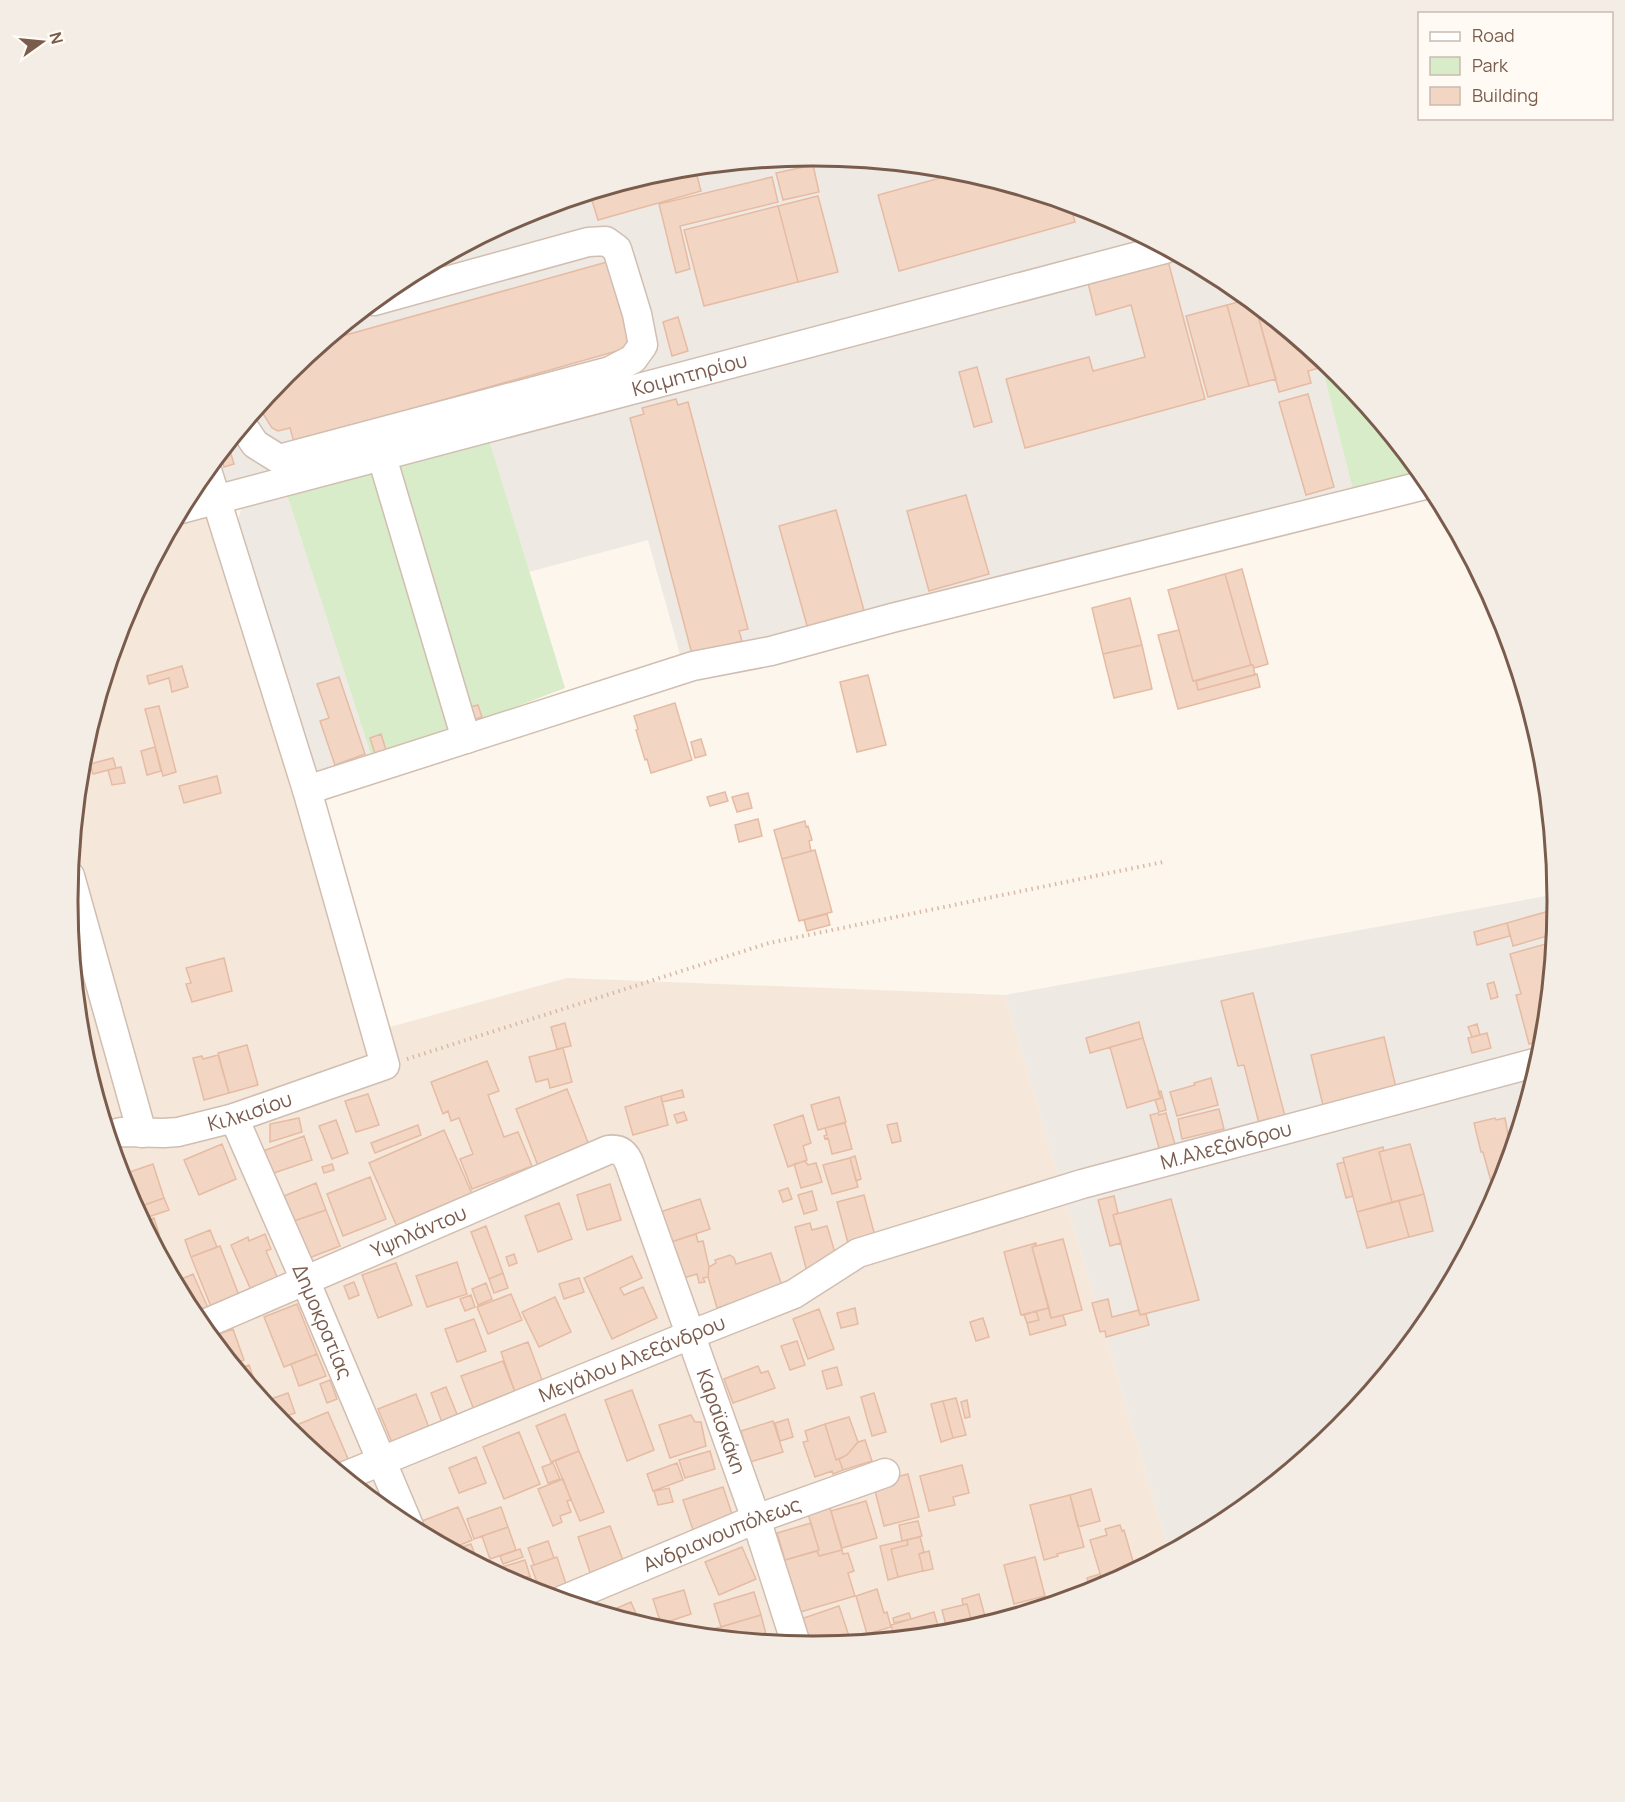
<svg xmlns="http://www.w3.org/2000/svg" width="1625" height="1802" font-family="Manrope,sans-serif">
<rect width="100%" height="100%" fill="#fdf6ec"/>
<path fill="#f5e8da" d="M201,477L361,1035L567,978L1005,995L1169,1551L1097,1589L958,1632L812,1646L667,1632L527,1589L398,1520L285,1428L193,1315L124,1186L82,1046L68,901L82,755L124,616L193,487Z"/>
<path fill="#efe9e4" d="M813,156L958,170L1098,213L1156,244L233,490L218,482L213,463L286,374L399,281L528,213L667,170Z
M1173,253L1227,282L1320,359L1354,494L683,665L648,540L529,572L487,433Z
M286,492L373,761L321,777L305,766L235,530L243,503Z
M1557,894V901L1543,1047L1501,1186L1432,1315L1339,1428L1226,1521L1169,1551L1005,995Z"/>
<path fill="#d8ecc9" d="M1320,359L1340,374L1424,477L1354,494Z
M487,433L565,688L373,761L286,492Z"/>
<path fill="#f3d5c3" stroke="#e6bba3" stroke-width="1.5" d="M813,165L819,192L783,200L776,173Z
M695,168L701,191L598,220L590,194L680,169Z
M962,172L1070,204L1075,222L899,271L878,195Z
M772,177L778,202L680,226L690,269L676,273L659,204Z
M818,196L838,272L798,282L778,206Z
M778,206L798,282L704,306L684,230Z
M1168,261L1205,399L1025,448L1006,379L1089,357L1093,371L1145,357L1131,305L1096,315L1088,283Z
M607,262L631,347L294,442L290,428L278,431L272,428L259,407L286,374L328,340Z
M1248,299L1255,305L1276,379L1249,386L1227,305Z
M1227,305L1249,386L1208,397L1186,316Z
M1255,305L1315,355L1319,368L1308,371L1311,383L1279,392Z
M678,317L688,351L672,356L663,322Z
M977,367L992,422L974,427L959,372Z
M1308,394L1334,487L1306,495L1279,402Z
M676,399L678,405L688,402L748,629L739,631L742,641L692,654L630,418L644,414L642,408Z
M228,444L234,464L224,467L220,454Z
M966,495L989,574L929,591L907,511Z
M836,510L865,614L808,629L779,526Z
M1242,569L1268,664L1254,668L1253,665H1251L1225,574Z
M1225,574L1251,665L1193,681L1168,590Z
M1130,598L1142,645L1103,654L1092,608Z
M1179,630L1193,681H1196L1198,690L1257,674L1260,687L1178,709L1158,635Z
M1142,645L1152,689L1114,698L1103,654Z
M1251,665H1253L1255,675L1198,690L1196,681Z
M182,666L188,687L172,692L169,678L149,684L147,676Z
M868,675L886,745L857,752L840,682Z
M339,677L365,754L335,765L320,721L329,718L317,684Z
M675,703L692,760L651,773L647,759L645,760L636,730L638,729L634,716Z
M478,705L482,717L469,721L466,708Z
M159,706L176,772L163,776L145,709Z
M381,734L386,750L375,754L370,738Z
M701,739L706,755L695,758L691,742Z
M155,747L161,771L147,775L141,751Z
M113,758L116,768L93,774L90,764Z
M121,767L125,783L112,785L108,770Z
M217,776L221,793L184,803L179,786Z
M725,792L728,801L710,806L707,797Z
M748,793L752,808L737,812L732,797Z
M758,819L762,836L739,842L735,825Z
M805,821L806,827L808,826L812,840L809,841L811,851L782,859L774,830Z
M815,850L832,912L799,921L782,859Z
M1557,909L1555,931L1549,911Z
M1549,911L1554,934L1513,946L1507,923Z
M827,914L830,925L807,931L804,920Z
M1507,923L1510,936L1477,945L1474,932Z
M1553,942L1544,1040L1529,1044L1516,995L1521,994L1510,954Z
M224,958L232,991L192,1002L186,984L191,983L186,968Z
M1494,982L1498,997L1491,999L1487,984Z
M1253,993L1287,1124L1261,1131L1244,1065L1238,1066L1221,1001Z
M1139,1022L1143,1038L1090,1053L1086,1038Z
M565,1023L571,1046L557,1049L551,1027Z
M1477,1024L1480,1035L1472,1037L1468,1027Z
M1487,1033L1491,1048L1472,1053L1468,1038Z
M1384,1037L1398,1096L1325,1114L1311,1055Z
M1143,1038L1161,1098L1127,1108L1110,1047Z
M247,1045L258,1085L229,1093L218,1053Z
M563,1048L572,1082L550,1088L548,1079L536,1082L529,1057Z
M218,1055L229,1093L204,1100L193,1058L202,1056L203,1059Z
M487,1061L499,1091L488,1095L504,1137L518,1132L532,1166L472,1189L460,1159L473,1154L459,1118L451,1121L448,1111L443,1114L431,1082Z
M1211,1078L1218,1105L1177,1116L1170,1092L1195,1085L1194,1083Z
M567,1089L591,1150L540,1171L516,1109Z
M682,1090L684,1097L662,1102L661,1096Z
M1161,1091L1166,1110L1159,1112L1155,1100L1161,1098L1158,1092Z
M368,1094L379,1125L356,1132L345,1101Z
M661,1096L668,1125L633,1135L625,1107Z
M839,1097L846,1122L818,1130L811,1105Z
M1219,1109L1224,1129L1182,1139L1178,1119Z
M684,1112L687,1120L677,1123L674,1115Z
M1158,1113L1159,1115L1166,1113L1178,1155L1162,1159L1150,1115Z
M803,1115L811,1143L803,1146L807,1160L788,1167L774,1125Z
M299,1118L302,1132L270,1142V1124Z
M1495,1118L1496,1120L1505,1118L1511,1151L1503,1178L1491,1181L1483,1152H1481L1474,1123Z
M336,1120L348,1153L332,1159L319,1126Z
M845,1123L852,1149L832,1154L828,1138L825,1139L824,1136L827,1135L825,1128Z
M897,1123L901,1141L892,1143L887,1125Z
M418,1125L421,1135L375,1153L371,1143Z
M444,1130L473,1196L398,1229L369,1163Z
M304,1136L312,1160L271,1174L263,1151Z
M222,1144L236,1179L199,1195L184,1160Z
M1410,1144L1424,1194L1392,1202L1379,1152Z
M1383,1147L1384,1151L1379,1152L1392,1202L1357,1212L1343,1158Z
M855,1156L861,1179L856,1181L850,1158Z
M850,1158L858,1187L832,1194L823,1165Z
M805,1161L808,1165L816,1163L822,1182L801,1188L794,1164Z
M1344,1162L1353,1196L1346,1198L1337,1164Z
M153,1164L164,1198L136,1208L124,1186L121,1175Z
M332,1164L334,1170L324,1173L322,1167Z
M370,1177L386,1219L343,1236L327,1194Z
M316,1183L326,1210L294,1221L284,1196Z
M610,1184L621,1220L587,1230L577,1195Z
M788,1188L792,1199L783,1202L779,1191Z
M812,1191L817,1210L804,1214L798,1195Z
M1424,1194L1433,1231L1409,1237L1399,1201Z
M864,1195L875,1236L848,1243L837,1202Z
M1114,1196L1118,1213L1113,1215L1121,1243L1110,1246L1098,1200Z
M164,1198L169,1210L142,1219L136,1208Z
M700,1199L710,1229L668,1243L657,1213Z
M1171,1199L1199,1300L1140,1315L1113,1215Z
M1399,1201L1409,1237L1367,1248L1357,1212Z
M559,1203L572,1239L538,1252L525,1216Z
M326,1210L340,1246L309,1258L294,1221Z
M154,1218L159,1234L151,1237L143,1222Z
M810,1223L812,1230L827,1226L838,1263L807,1272L795,1227Z
M486,1226L503,1273L489,1279L471,1232Z
M210,1230L217,1247L191,1257L185,1240Z
M265,1234L271,1249L266,1251L278,1279L251,1290L231,1245L248,1237L249,1241Z
M696,1234L698,1242L703,1241L709,1267L708,1277L703,1278L705,1282L699,1283L697,1274L680,1279L668,1243Z
M1063,1239L1082,1310L1051,1318L1032,1247Z
M1036,1243V1246L1032,1247L1049,1308L1021,1315L1004,1252Z
M220,1246L240,1298L212,1309L191,1257Z
M771,1253L782,1286L717,1308L708,1277L709,1267L716,1263L715,1260L730,1255L734,1258L736,1264Z
M514,1254L517,1263L509,1266L506,1257Z
M632,1256L642,1278L620,1288L624,1295L643,1287L657,1318L612,1339L584,1278Z
M457,1262L467,1294L427,1307L416,1276Z
M396,1263L412,1305L378,1318L362,1275Z
M503,1273L508,1288L494,1293L489,1279Z
M193,1274L209,1310L194,1316L175,1282Z
M579,1278L584,1292L564,1299L559,1284Z
M354,1282L359,1295L349,1299L344,1286Z
M486,1283L492,1299L478,1305L472,1289Z
M511,1294L522,1320L488,1334L477,1307Z
M471,1295L475,1307L465,1311L460,1299Z
M555,1297L571,1332L539,1347L522,1312Z
M1108,1299L1112,1317L1139,1310L1140,1315L1146,1314L1149,1325L1106,1337L1105,1331L1100,1332L1092,1303Z
M297,1304L317,1354L284,1367L264,1317Z
M855,1308L858,1324L841,1328L837,1313Z
M1049,1308L1051,1318L1063,1315L1066,1325L1030,1335L1027,1323L1039,1320L1036,1311Z
M819,1309L834,1349L808,1359L793,1319Z
M1036,1311L1039,1320L1027,1323L1024,1315Z
M983,1318L989,1337L976,1341L970,1322Z
M474,1319L486,1351L457,1362L445,1329Z
M233,1329L244,1360L233,1364L211,1337Z
M797,1341L805,1365L790,1370L781,1346Z
M528,1342L544,1385L516,1395L501,1352Z
M317,1354L326,1376L299,1386L291,1364Z
M503,1361L516,1395L474,1410L461,1376Z
M249,1365L260,1397L238,1369Z
M758,1366L761,1373L768,1371L775,1388L733,1403L724,1379Z
M837,1367L842,1385L827,1389L822,1371Z
M330,1380L337,1399L327,1403L320,1384Z
M446,1387L459,1419L443,1425L431,1393Z
M632,1390L654,1450L627,1461L605,1400Z
M288,1393L295,1413L278,1419L268,1406H270L268,1400Z
M874,1393L886,1432L872,1436L861,1397Z
M416,1394L430,1430L393,1445L378,1409Z
M956,1398L966,1435L953,1438L943,1401Z
M967,1400L970,1417L965,1418L961,1402Z
M943,1401L953,1438L941,1442L931,1404Z
M328,1412L352,1468L340,1473L287,1429Z
M565,1414L579,1451L551,1462L536,1426Z
M691,1415L695,1422H701L706,1446L670,1458L659,1425Z
M849,1417L858,1442L847,1455L836,1460L825,1424Z
M788,1419L793,1437L780,1441L775,1423Z
M773,1421L783,1452L750,1462L741,1431Z
M825,1424L836,1460L839,1459L843,1470L833,1474L832,1471L815,1477L803,1442L808,1441L805,1431Z
M519,1432L540,1484L504,1499L483,1447Z
M865,1440L872,1461L843,1470L839,1459L847,1455L858,1442Z
M579,1451L604,1512L580,1521L555,1461Z
M710,1451L715,1469L685,1478L679,1460Z
M476,1457L486,1483L459,1493L449,1468Z
M553,1463L560,1479L548,1483L542,1467Z
M677,1463L683,1480L653,1491L647,1474Z
M962,1465L969,1493L953,1497L955,1505L929,1511L920,1476Z
M908,1474L919,1517L884,1526L873,1483Z
M563,1479L571,1500L567,1501L571,1512L560,1516L562,1522L553,1526L538,1489Z
M723,1487L734,1520L694,1533L683,1500Z
M669,1488L673,1502L658,1505L654,1491Z
M1091,1489L1100,1521L1078,1527L1070,1495Z
M1070,1495L1084,1547L1057,1554L1058,1556L1044,1560L1030,1505Z
M866,1501L877,1538L842,1548L831,1511Z
M458,1507L472,1540L451,1549L421,1532L417,1523Z
M501,1507L508,1527L474,1539L467,1519Z
M830,1508L842,1550L819,1556L817,1551L819,1550L808,1514Z
M918,1521L922,1536L902,1541L899,1525Z
M811,1523L819,1550L785,1560L777,1533Z
M1120,1525L1122,1531L1124,1530L1135,1568L1124,1571V1573L1102,1580L1090,1540L1107,1535L1105,1529Z
M610,1526L624,1563L591,1575L578,1537Z
M508,1527L516,1550L490,1559L482,1536Z
M920,1537L924,1552L919,1554L923,1571L898,1577L891,1549L908,1545L907,1540Z
M907,1540L908,1545L891,1549L898,1577L888,1580L880,1546Z
M548,1541L554,1558L534,1565L528,1548Z
M471,1544L478,1563L453,1550Z
M742,1547L756,1579L719,1595L705,1562Z
M520,1549L523,1557L503,1564L500,1556Z
M842,1550L843,1554L848,1553L854,1571L848,1573L855,1596L790,1615L775,1563L817,1551L819,1556Z
M929,1551L933,1569L923,1571L919,1554Z
M557,1557L566,1584L541,1593L531,1566Z
M1035,1557L1045,1596L1014,1604L1004,1565Z
M525,1560L530,1576L513,1581L506,1578L502,1567Z
M1100,1574L1102,1580L1119,1575L1120,1577L1091,1591L1087,1578Z
M530,1576L535,1592L513,1581Z
M877,1589L884,1613L887,1612L891,1627L867,1634L856,1596Z
M684,1590L691,1614L661,1624L653,1599Z
M754,1592L761,1615L721,1627L714,1604Z
M979,1594L986,1620L972,1623L967,1604L963,1605L962,1599Z
M631,1602L640,1623L605,1613Z
M967,1604L973,1627L948,1633L942,1610Z
M839,1606L851,1642L806,1645L798,1620Z
M934,1612L940,1633L895,1638L891,1625Z
M909,1613L911,1619L894,1623L893,1618Z
M761,1615L766,1634L748,1640L712,1636L710,1630Z"/>
<g fill="none" stroke-linecap="round" stroke-linejoin="round">
<g stroke="#d1beb0" stroke-width="31">
<g id="minor">
<path d="M243,426L255,444L279,459L610,371L633,359L643,345L637,314L617,249L606,241L588,242L374,301"/>
<path d="M382,457L466,739"/>
<path id="s1" d="M181,509L1165,249"/>
<path d="M307,790L693,666L771,651L892,618L1429,484"/>
<path d="M70,876L142,1133"/>
<path id="s2" d="M234,1118L305,1280L409,1526"/>
<path id="s3" d="M109,1135L121,1132L164,1133L178,1132L234,1118L385,1065L307,790L207,470"/>
<path id="s4" d="M202,1325L608,1150C621,1148 626,1154 630,1165L756,1519L796,1644"/>
<path id="s5" d="M345,1476L690,1335L794,1294L858,1253L1082,1184L1538,1062"/>
<path id="s6" d="M563,1600L756,1519L885,1473"/>
</g>
</g>
<path stroke="#d9b8a5" stroke-width="4" stroke-dasharray="1.5 4.5" stroke-linecap="butt" d="M407,1059L769,943L1163,862"/>
<use href="#minor" stroke="#fff" stroke-width="28"/>
</g>
<g text-anchor="middle" stroke-width="5" stroke-linejoin="round" paint-order="stroke">
<g font-size="20" fill="#7a5c4d" stroke="#fffaf3">
<text dy="7" stroke="none"><textPath href="#s1" startOffset="526">Κοιμητηρίου</textPath></text>
<text dy="7" stroke="none"><textPath href="#s3" startOffset="144">Κιλκισίου</textPath></text>
<text dy="7" stroke="none"><textPath href="#s5" startOffset="944">Μ.Αλεξάνδρου</textPath></text>
<text dy="7" stroke="none"><textPath href="#s4" startOffset="236">Υψηλάντου</textPath></text>
<text dy="7" stroke="none"><textPath href="#s2" startOffset="222">Δημοκρατίας</textPath></text>
<text dy="7" stroke="none"><textPath href="#s5" startOffset="310">Μεγάλου Αλεξάνδρου</textPath></text>
<text dy="7" stroke="none"><textPath href="#s4" startOffset="744">Καραϊσκάκη</textPath></text>
<text dy="7" stroke="none"><textPath href="#s6" startOffset="172">Ανδριανουπόλεως</textPath></text>
</g>
</g>
<path d="M0 0H1625V1802H0ZM812 166H813A734 734 0 0 1 1547 900V902A734 734 0 0 1 813 1636H812A734 734 0 0 1 78 902V900A734 734 0 0 1 812 166Z" fill="#f4ede6" fill-rule="evenodd"/>
<path fill="none" stroke="#7a5c4d" stroke-width="3" d="M812 166H813A734 734 0 0 1 1547 900V902A734 734 0 0 1 813 1636H812A734 734 0 0 1 78 902V900A734 734 0 0 1 812 166Z"/>
<rect x="1418" y="12" width="195" height="108" fill="#fffaf3" stroke="#cabbb1" stroke-width="1.5"/>
<rect x="1430" y="32" width="30" height="9" fill="#ffffff" stroke="#cabbb1" stroke-width="1.5"/>
<text x="1472" y="42" font-size="18" fill="#7a5c4d">Road</text>
<rect x="1430" y="57" width="30" height="18" fill="#d8ecc9" stroke="#cabbb1" stroke-width="1.5"/>
<text x="1472" y="72" font-size="18" fill="#7a5c4d">Park</text>
<rect x="1430" y="87" width="30" height="18" fill="#f3d5c3" stroke="#cabbb1" stroke-width="1.5"/>
<text x="1472" y="102" font-size="18" fill="#7a5c4d">Building</text>
<g transform="translate(42 42) rotate(75)" stroke="#fffaf3" stroke-width="4.5" paint-order="stroke">
<path d="M0-4.5L10 22L0 15L-10 22Z" fill="#7a5c4d"/>
<text y="-9" font-size="16" font-weight="bold" text-anchor="middle" fill="#7a5c4d">N</text>
</g>
</svg>
